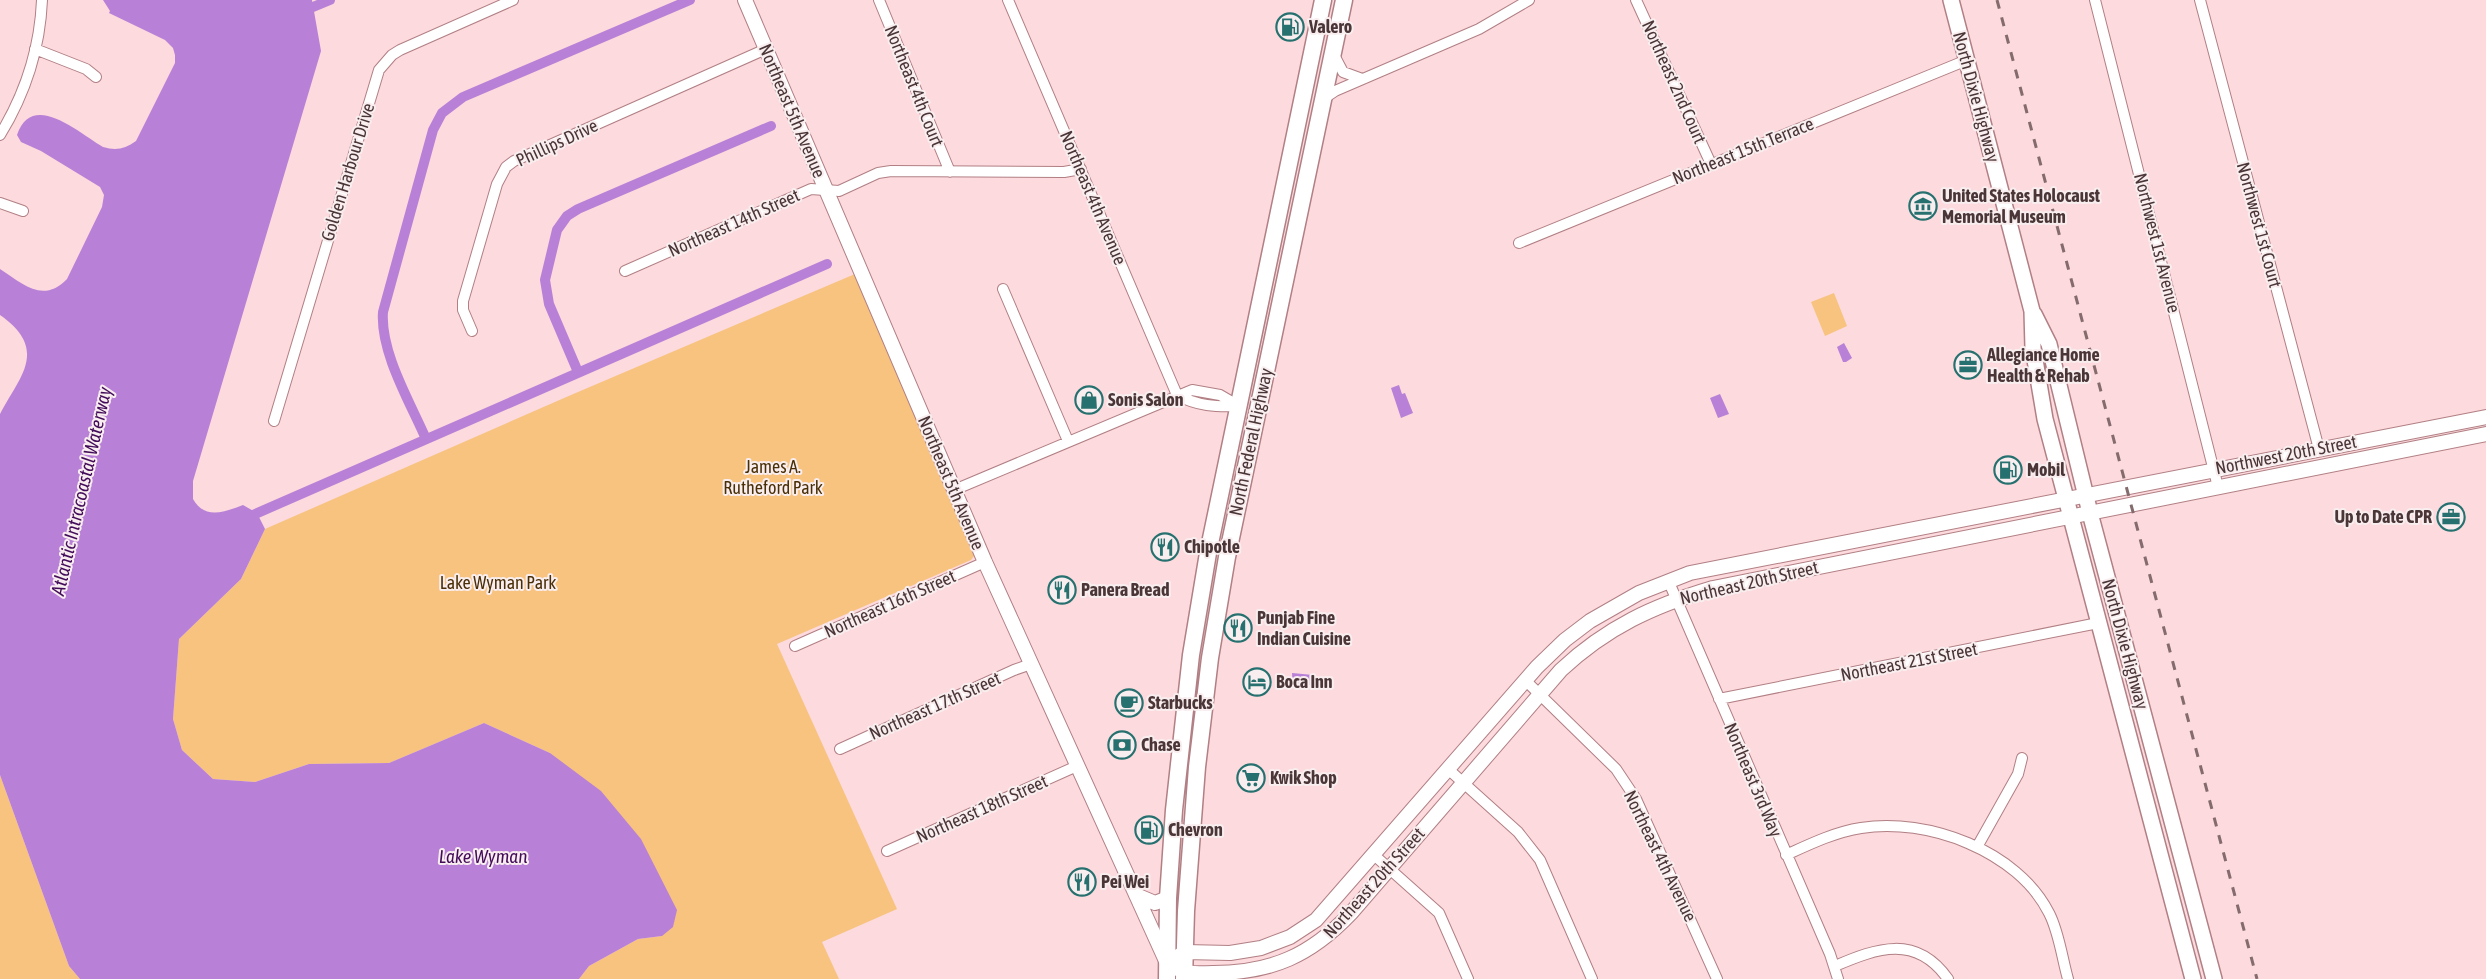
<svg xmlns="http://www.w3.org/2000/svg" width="2486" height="979" font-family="'Asap Condensed',sans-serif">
<rect width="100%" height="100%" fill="#fcdadd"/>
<path fill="#f7c37f" d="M855,274L974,556L971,560L777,644L897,909L822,942L839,979H579L589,966L638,939L662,936L550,753L484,723L389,763L309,764L255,782L213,779L182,750L173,719L179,639L241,579L265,529L571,395Z
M1834,293L1847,326L1825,336L1811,302Z
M0,775L69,966L80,979H0Z"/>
<path fill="#b881d7" d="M103,0H312L321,51L193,481V499C205,520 224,512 243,505L257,513L265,529L241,579L179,639L173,719L182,750L213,779L255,782L309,764L389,763L484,723L550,753L601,791L641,839L677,910L673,927L662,936L638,939L589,966L579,979H80L69,966L0,775V414C19,377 50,350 0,315V269C23,284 43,304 67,279L102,207L104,195L100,187L41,151L21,142L17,135C32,90 79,133 103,147C116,151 125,149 136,141L175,63V55L173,48L165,40L109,13L110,11Z
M1844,343L1852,358L1846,362H1843L1837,347Z
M1399,385L1402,394L1405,393L1413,413L1401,418L1391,388Z
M1720,394L1729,414L1718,418L1710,398Z
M1292,673L1313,675L1314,684L1293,688Z"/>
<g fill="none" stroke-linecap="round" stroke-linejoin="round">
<path stroke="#b881d7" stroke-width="10" d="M301,12L330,0
M578,372L549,304L545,280L557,230L567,216L578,209L771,126
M426,439C410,402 380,352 383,312L433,130L442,113L463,97L690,0
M246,518L827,264"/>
<g stroke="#b17f84" stroke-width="12">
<path id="minor" d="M879,0L950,172
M1008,0L1177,395
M1636,0L1711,164
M2095,0L2218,487
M2200,0L2319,449
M35,49L86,69L96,77
M1333,53L1343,72L1362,79
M1323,99L1335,91L1479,29L1529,0
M0,135C25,94 40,48 42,0
M0,203L23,211
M1519,243L1967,60
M625,271L811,189L839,191L878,173L891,171L1064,172L1081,169
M1003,289L1068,441
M472,331L463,310V301L497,184L506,167L514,161L766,49
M1177,395C1197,406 1216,407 1239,406
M274,421L379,70L392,55L400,50L513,0
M954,490L1192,390L1220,395L1239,406
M1668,580L1830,954L1838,979
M795,646L985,562
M1525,680L1616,769L1636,799L1717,979
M1719,699L2098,623
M840,749L1014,670L1031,664
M1448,769L1518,832L1540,860L1592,979
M1977,847L2018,774L2022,758
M887,851L1077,766
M1374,855L1439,913L1468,979
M1786,855C1810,844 1835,832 1861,828C1927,817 2018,851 2049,913C2059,932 2062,958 2068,979
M1835,966C1877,948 1916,934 1948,979"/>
</g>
<g stroke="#b17f84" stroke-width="16">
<path id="tertiary" d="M745,0L985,562L1167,963
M1136,895L1155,903L1168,898
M1167,963L1185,952L1230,953L1261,948L1290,937L1316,920L1537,667L1565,640L1590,621L1639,593L1690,573L2486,417
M1176,968C1187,975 1200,973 1213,973C1272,973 1311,955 1351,913L1561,670C1607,627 1653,606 1713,588L2486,434"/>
</g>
<g stroke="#b17f84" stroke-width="18">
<path id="secondary" d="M1951,0L2032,311L2033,348L2045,419L2193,979
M2034,314L2049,344L2090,513L2214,979"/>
</g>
<g stroke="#b17f84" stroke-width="19">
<path id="primary" d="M1167,979L1168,898L1174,810L1191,655L1208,553L1323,0
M1184,979L1186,911L1197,767L1210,658L1227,557L1344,0"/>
</g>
<use href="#minor" stroke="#fff" stroke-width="10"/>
<use href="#tertiary" stroke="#fff" stroke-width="14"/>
<use href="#secondary" stroke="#fff" stroke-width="15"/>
<use href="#primary" stroke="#fff" stroke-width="16"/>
<path stroke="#846b6d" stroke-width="3" stroke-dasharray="9 9" stroke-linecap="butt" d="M1997,0L2257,979"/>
</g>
<defs>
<g id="fuel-ring" transform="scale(1.4375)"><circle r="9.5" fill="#f9eeef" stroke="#26706f" stroke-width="1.5"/><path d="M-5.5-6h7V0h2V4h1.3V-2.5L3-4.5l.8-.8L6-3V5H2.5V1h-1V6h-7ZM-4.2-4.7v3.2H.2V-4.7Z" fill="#26706f"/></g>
<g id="museum-ring" transform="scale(1.4375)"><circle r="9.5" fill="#f9eeef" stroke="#26706f" stroke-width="1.5"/><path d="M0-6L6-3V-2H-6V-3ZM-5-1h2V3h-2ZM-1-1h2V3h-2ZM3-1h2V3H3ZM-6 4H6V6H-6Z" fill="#26706f"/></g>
<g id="office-ring" transform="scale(1.4375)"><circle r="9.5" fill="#f9eeef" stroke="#26706f" stroke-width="1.5"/><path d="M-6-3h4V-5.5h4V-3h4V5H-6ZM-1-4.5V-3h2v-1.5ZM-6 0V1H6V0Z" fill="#26706f"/></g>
<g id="shop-ring" transform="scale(1.4375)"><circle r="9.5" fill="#f9eeef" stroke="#26706f" stroke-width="1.5"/><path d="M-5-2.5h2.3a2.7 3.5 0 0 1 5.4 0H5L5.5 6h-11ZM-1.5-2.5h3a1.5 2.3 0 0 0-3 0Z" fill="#26706f"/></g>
<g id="restaurant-ring" transform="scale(1.4375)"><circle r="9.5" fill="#f9eeef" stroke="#26706f" stroke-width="1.5"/><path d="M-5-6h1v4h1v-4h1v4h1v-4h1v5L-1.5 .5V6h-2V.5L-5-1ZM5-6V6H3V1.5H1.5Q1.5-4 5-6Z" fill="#26706f"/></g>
<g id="hotel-ring" transform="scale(1.4375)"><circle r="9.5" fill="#f9eeef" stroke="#26706f" stroke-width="1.5"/><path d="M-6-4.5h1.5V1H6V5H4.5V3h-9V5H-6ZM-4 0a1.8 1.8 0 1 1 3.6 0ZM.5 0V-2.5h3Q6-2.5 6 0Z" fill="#26706f"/></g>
<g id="cafe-ring" transform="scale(1.4375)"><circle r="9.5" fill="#f9eeef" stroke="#26706f" stroke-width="1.5"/><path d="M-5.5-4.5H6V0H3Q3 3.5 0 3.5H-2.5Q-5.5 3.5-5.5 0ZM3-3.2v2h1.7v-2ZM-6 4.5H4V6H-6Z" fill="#26706f"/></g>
<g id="bank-ring" transform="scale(1.4375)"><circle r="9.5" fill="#f9eeef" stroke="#26706f" stroke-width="1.5"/><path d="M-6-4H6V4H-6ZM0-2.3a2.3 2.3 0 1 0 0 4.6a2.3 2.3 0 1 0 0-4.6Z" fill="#26706f"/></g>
<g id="supermarket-ring" transform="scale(1.4375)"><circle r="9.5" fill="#f9eeef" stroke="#26706f" stroke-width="1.5"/><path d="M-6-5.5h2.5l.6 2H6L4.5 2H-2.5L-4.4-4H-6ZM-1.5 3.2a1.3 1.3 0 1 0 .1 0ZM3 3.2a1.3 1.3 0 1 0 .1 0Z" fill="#26706f"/></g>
</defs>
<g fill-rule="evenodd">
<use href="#fuel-ring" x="1290" y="27"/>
<use href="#museum-ring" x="1923" y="206"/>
<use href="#office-ring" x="1968" y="365"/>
<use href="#shop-ring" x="1089" y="400"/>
<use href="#fuel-ring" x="2008" y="470"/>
<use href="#office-ring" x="2451" y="517"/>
<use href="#restaurant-ring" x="1165" y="547"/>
<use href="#restaurant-ring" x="1062" y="590"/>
<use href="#restaurant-ring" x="1238" y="628"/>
<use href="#hotel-ring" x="1257" y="682"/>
<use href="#cafe-ring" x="1129" y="703"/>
<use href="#bank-ring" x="1122" y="745"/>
<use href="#supermarket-ring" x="1251" y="778"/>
<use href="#fuel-ring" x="1149" y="830"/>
<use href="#restaurant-ring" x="1082" y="882"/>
</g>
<g text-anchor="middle" stroke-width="4" stroke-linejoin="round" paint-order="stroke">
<g font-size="18" font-weight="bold" fill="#4a3537" stroke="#f9eeef" text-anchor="start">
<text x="1309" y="33">Valero</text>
<text x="1942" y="202">United States Holocaust<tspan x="1942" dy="21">Memorial Museum</tspan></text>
<text x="1987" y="361">Allegiance Home<tspan x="1987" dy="21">Health &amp; Rehab</tspan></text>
<text x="1108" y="406">Sonis Salon</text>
<text x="2027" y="476">Mobil</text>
<text x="2432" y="523" text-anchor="end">Up to Date CPR</text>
<text x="1184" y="553">Chipotle</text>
<text x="1081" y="596">Panera Bread</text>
<text x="1257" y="624">Punjab Fine<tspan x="1257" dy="21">Indian Cuisine</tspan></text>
<text x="1276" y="688">Boca Inn</text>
<text x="1148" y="709">Starbucks</text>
<text x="1141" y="751">Chase</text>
<text x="1270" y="784">Kwik Shop</text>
<text x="1168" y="836">Chevron</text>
<text x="1101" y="888">Pei Wei</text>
</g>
<g font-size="18" fill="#4a3537" stroke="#f9eeef">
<text transform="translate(1674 82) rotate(66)" y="6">Northeast 2nd Court</text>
<text transform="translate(914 86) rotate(68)" y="6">Northeast 4th Court</text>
<text transform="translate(1976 97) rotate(75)" y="6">North Dixie Highway</text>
<text transform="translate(792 111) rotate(67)" y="6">Northeast 5th Avenue</text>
<text transform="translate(557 143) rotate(-25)" y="6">Phillips Drive</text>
<text transform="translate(1743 151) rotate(-22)" y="6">Northeast 15th Terrace</text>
<text transform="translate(348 172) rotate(-73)" y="6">Golden Harbour Drive</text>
<text transform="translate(1093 198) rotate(67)" y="6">Northeast 4th Avenue</text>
<text transform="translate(734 223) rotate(-24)" y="6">Northeast 14th Street</text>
<text transform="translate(2259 225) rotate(75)" y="6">Northwest 1st Court</text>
<text transform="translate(2157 243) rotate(76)" y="6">Northwest 1st Avenue</text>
<text transform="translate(1251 442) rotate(-78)" y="6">North Federal Highway</text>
<text transform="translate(2286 455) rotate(-11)" y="6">Northwest 20th Street</text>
<text transform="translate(951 483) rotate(67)" y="6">Northeast 5th Avenue</text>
<text transform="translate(1749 583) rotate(-13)" y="6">Northeast 20th Street</text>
<text transform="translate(890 604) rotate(-24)" y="6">Northeast 16th Street</text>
<text transform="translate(2125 644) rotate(75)" y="6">North Dixie Highway</text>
<text transform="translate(1909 662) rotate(-11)" y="6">Northeast 21st Street</text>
<text transform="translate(935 706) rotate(-24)" y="6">Northeast 17th Street</text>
<text transform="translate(1753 780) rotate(67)" y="6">Northeast 3rd Way</text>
<text transform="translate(982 809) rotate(-24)" y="6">Northeast 18th Street</text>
<text transform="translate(1660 856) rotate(64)" y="6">Northeast 4th Avenue</text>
<text transform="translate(1374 883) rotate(-48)" y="6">Northeast 20th Street</text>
</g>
<g font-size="18" fill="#4a2f06" stroke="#f9eeef">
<text x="773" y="473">James A.<tspan x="773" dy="21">Rutheford Park</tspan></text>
<text x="498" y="589">Lake Wyman Park</text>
</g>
<g font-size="19" font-style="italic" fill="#430c5b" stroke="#f9eeef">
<text transform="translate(81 491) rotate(-77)" y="7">Atlantic Intracoastal Waterway</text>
<text x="483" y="863">Lake Wyman</text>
</g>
</g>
</svg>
